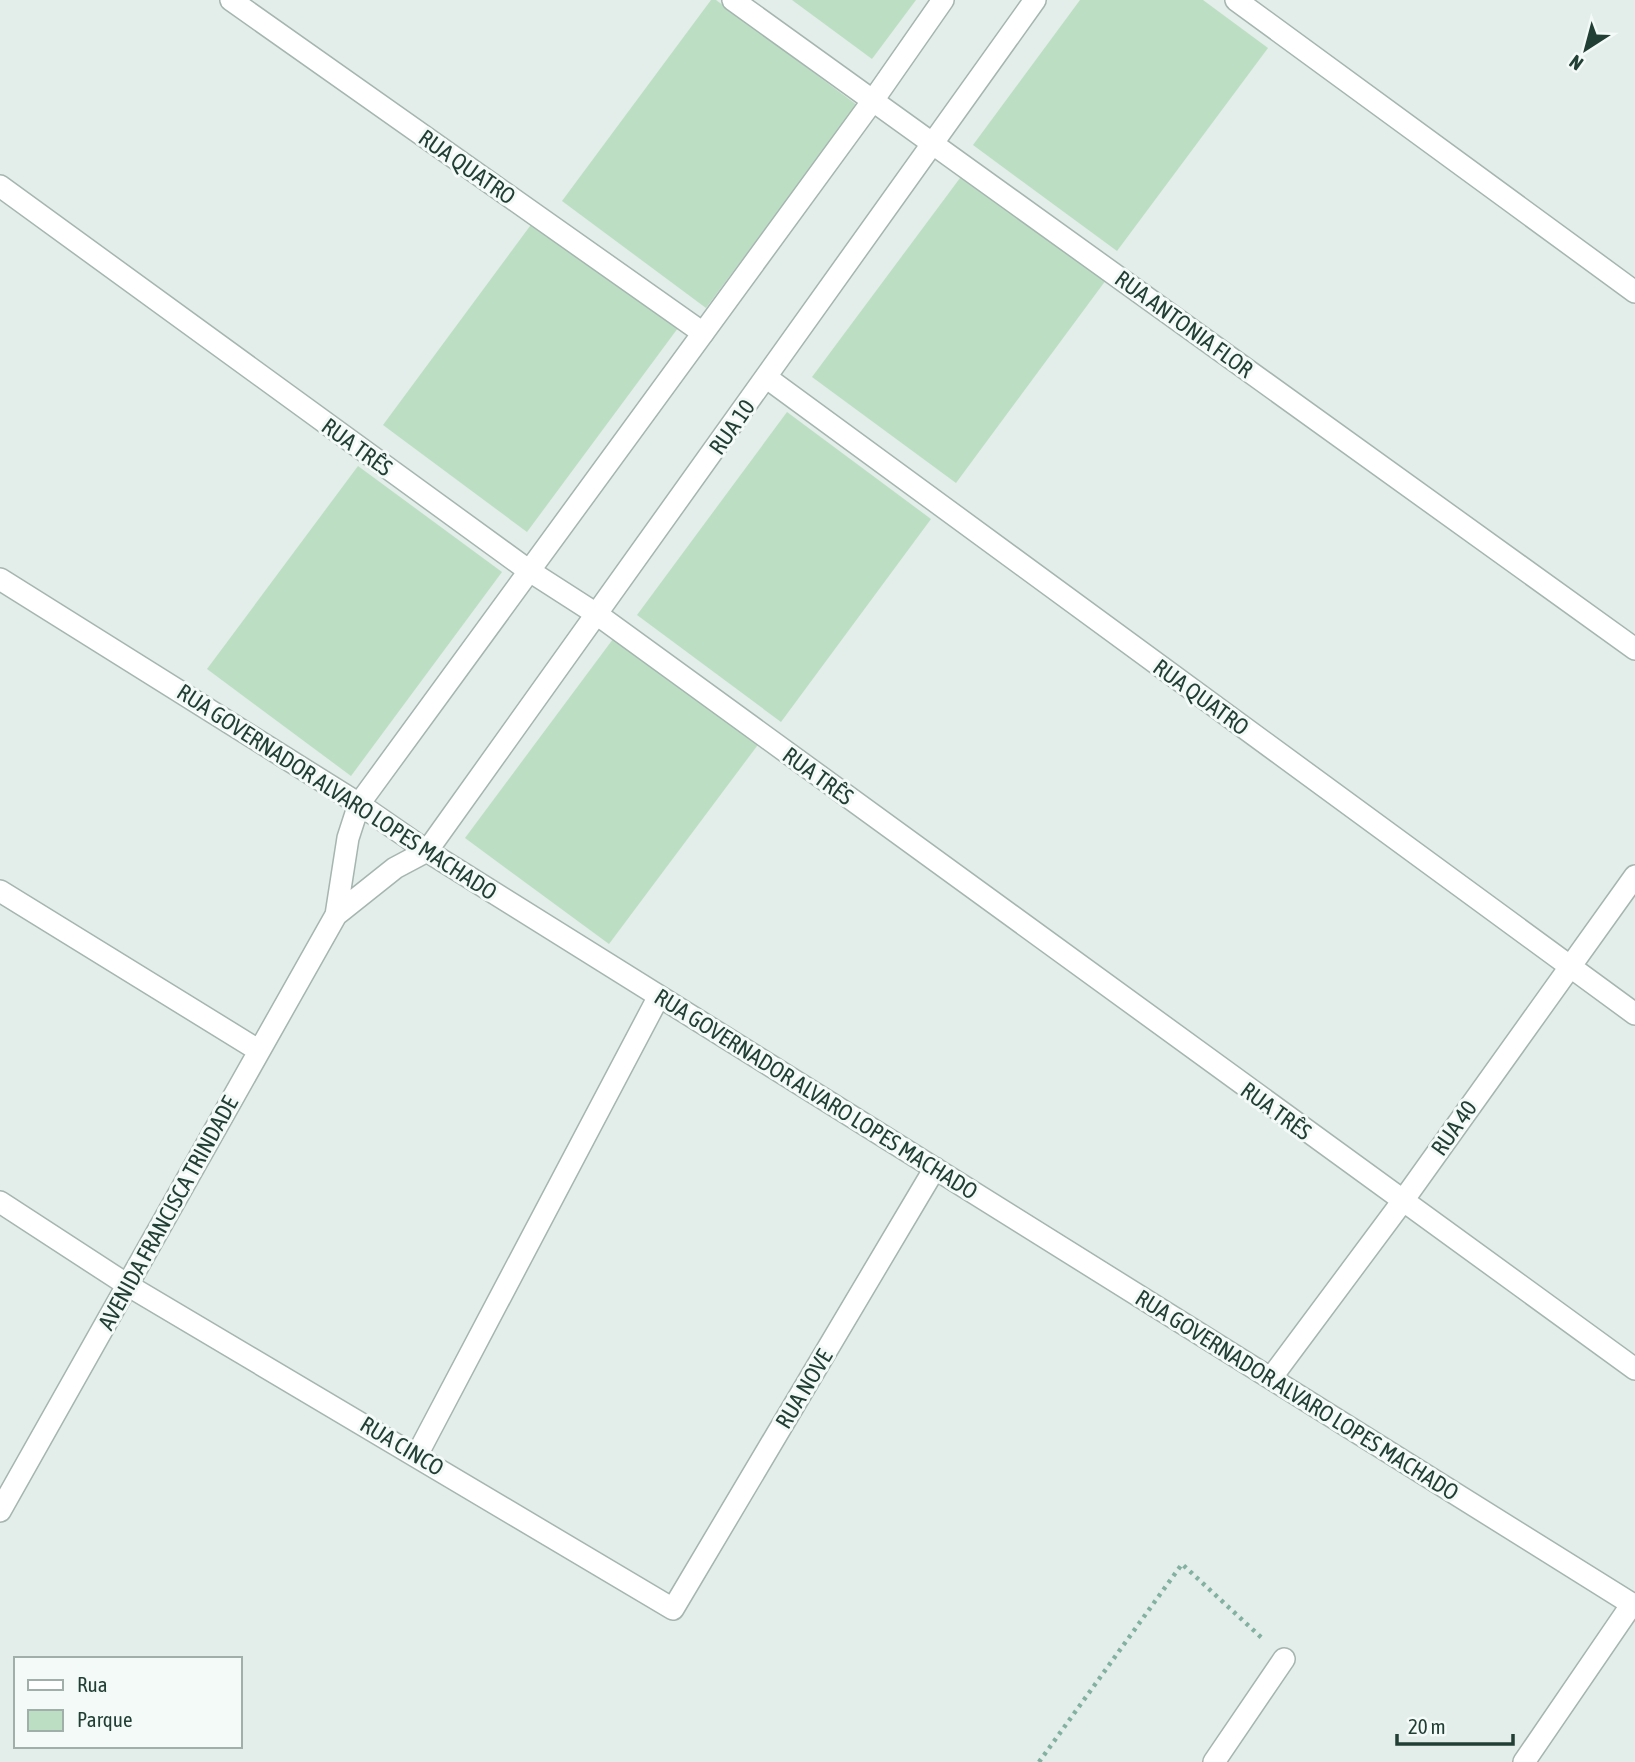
<svg xmlns="http://www.w3.org/2000/svg" width="1635" height="1762" font-family="'Asap Condensed',sans-serif">
<rect width="100%" height="100%" fill="#e3ede9"/>
<path fill="#bcdfc4" d="M711,0H716L857,105L706,308L562,201Z
M792,0H916L872,59Z
M1080,0H1203L1268,48L1117,251L973,145Z
M963,174L1106,280L956,483L812,377Z
M533,222L678,328L527,532L383,425Z
M787,412L931,519L781,722L637,615Z
M358,466L502,572L351,776L207,669Z
M616,635L760,742L609,944L465,838Z"/>
<g fill="none" stroke-linecap="round" stroke-linejoin="round">
<g stroke="#a5b5b0" stroke-width="24">
<path id="minor" d="M231,0L703,333
M733,0L1635,649
M1236,0L1635,292
M0,186L528,570L598,615L1635,1369
M767,378L1635,1014
M0,579L359,804L427,851L1635,1606
M0,891L258,1050
M336,915L395,868L427,851
M0,1202L129,1286L673,1609L935,1168
M1271,1378L1402,1202L1635,876
M417,1455L659,996
M0,1511L336,915L348,838L359,804
M1214,1762L1284,1659
M1524,1762L1632,1604"/>
</g>
<g stroke="#a5b5b0" stroke-width="24">
<path id="tertiary" d="M359,804L874,99L943,0
M427,851L1035,0"/>
</g>
<path stroke="#83b1a1" stroke-width="4.5" stroke-dasharray="3.5 5" stroke-linecap="butt" d="M1039,1762L1182,1564L1264,1640"/>
<use href="#minor" stroke="#fff" stroke-width="21"/>
<use href="#tertiary" stroke="#fff" stroke-width="21"/>
</g>
<g text-anchor="middle" stroke-width="6" stroke-linejoin="round" paint-order="stroke">
<g font-size="23" fill="#223f36" stroke="#f4faf7">
<text transform="translate(467 167) rotate(35)" y="8">RUA QUATRO</text>
<text transform="translate(1184 324) rotate(36)" y="8">RUA ANTONIA FLOR</text>
<text transform="translate(732 427) rotate(-55)" y="8">RUA 10</text>
<text transform="translate(357 447) rotate(36)" y="8">RUA TRÊS</text>
<text transform="translate(1201 697) rotate(36)" y="8">RUA QUATRO</text>
<text transform="translate(818 776) rotate(36)" y="8">RUA TRÊS</text>
<text transform="translate(337 792) rotate(33)" y="8">RUA GOVERNADOR ALVARO LOPES MACHADO</text>
<text transform="translate(816 1094) rotate(32)" y="8">RUA GOVERNADOR ALVARO LOPES MACHADO</text>
<text transform="translate(1276 1111) rotate(36)" y="8">RUA TRÊS</text>
<text transform="translate(1454 1128) rotate(-55)" y="8">RUA 40</text>
<text transform="translate(168 1213) rotate(-61)" y="8">AVENIDA FRANCISCA TRINDADE</text>
<text transform="translate(804 1389) rotate(-59)" y="8">RUA NOVE</text>
<text transform="translate(1297 1395) rotate(32)" y="8">RUA GOVERNADOR ALVARO LOPES MACHADO</text>
<text transform="translate(402 1446) rotate(31)" y="8">RUA CINCO</text>
</g>
</g>
<rect x="14" y="1657" width="228" height="91" fill="#f4faf7" stroke="#a0afaa" stroke-width="2"/>
<rect x="28" y="1680" width="35" height="10" fill="#ffffff" stroke="#a0afaa" stroke-width="2"/>
<text x="77" y="1692" font-size="21" fill="#223f36">Rua</text>
<rect x="28" y="1710" width="35" height="21" fill="#bcdfc4" stroke="#a0afaa" stroke-width="2"/>
<text x="77" y="1727" font-size="21" fill="#223f36">Parque</text>
<g transform="translate(1586 49) rotate(216)" stroke="#f4faf7" stroke-width="5" paint-order="stroke">
<path d="M0-5L12 26L0 18L-12 26Z" fill="#223f36"/>
<text y="-10" font-size="19" font-weight="bold" text-anchor="middle" fill="#223f36">N</text>
</g>
<path d="M1397 1734v10h116v-10" fill="none" stroke="#223f36" stroke-width="3.5"/>
<text x="1408" y="1734" font-size="21" fill="#223f36" stroke="#f4faf7" stroke-width="5" paint-order="stroke">20 m</text>
</svg>
